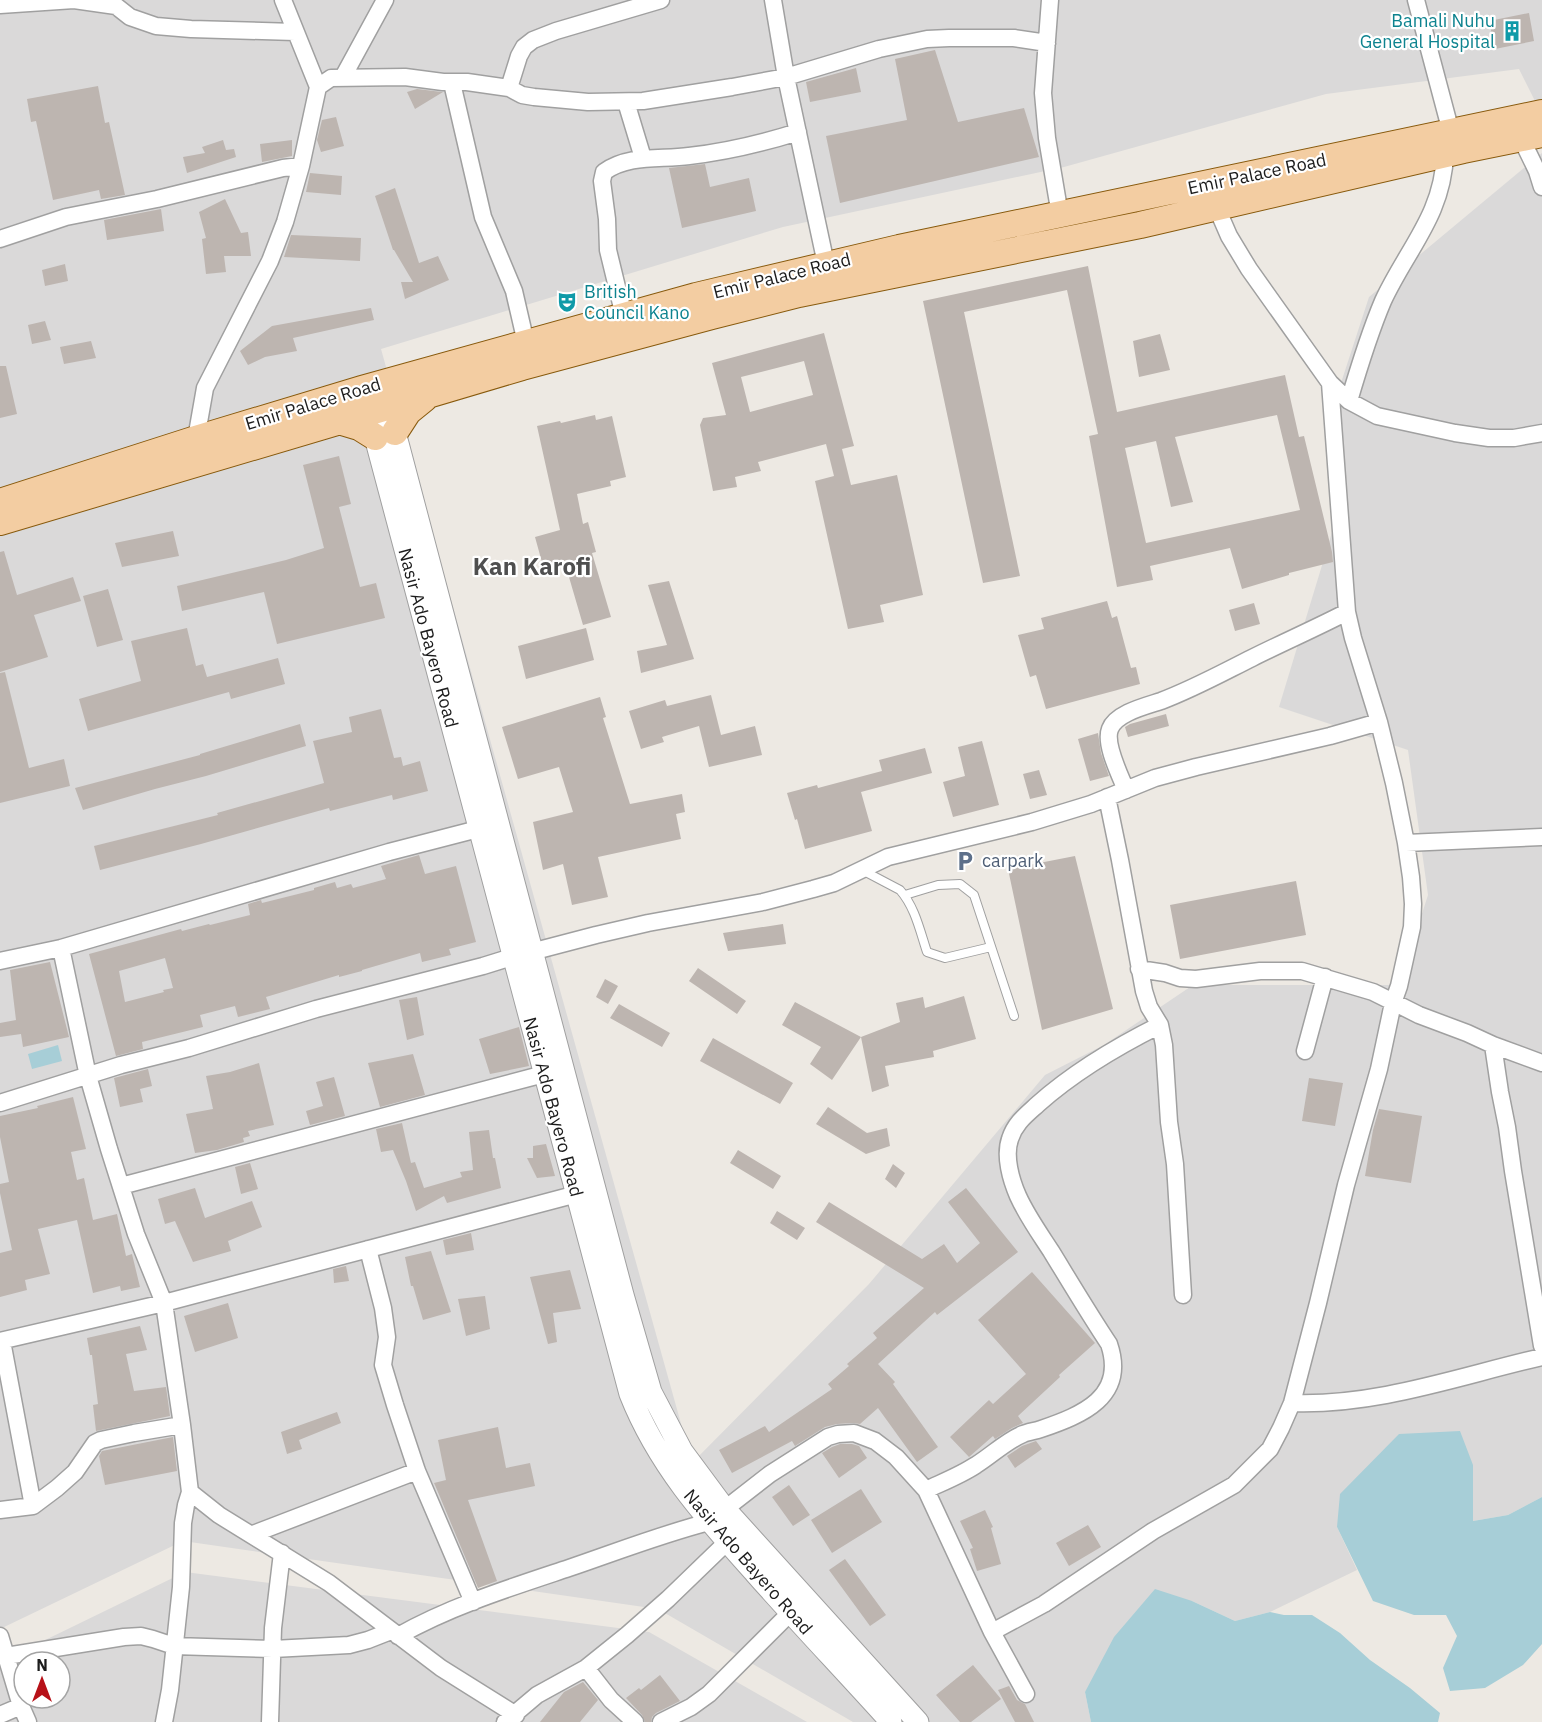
<svg xmlns="http://www.w3.org/2000/svg" width="1542" height="1722" font-family="'IBM Plex Sans',sans-serif">
<rect width="100%" height="100%" fill="#ede9e3"/>
<path fill="#dad9d9" fill-rule="evenodd" d="M0,0H1542V115L1519,69L1326,94L1064,167L783,227L381,349L692,1463L869,1284L1045,1075L1104,1045L1193,985H1399L1428,895L1408,750L1279,707L1340,506V386L1369,297L1542,153V1497L1508,1515L1473,1521V1465L1337,1527L1357,1570L1270,1612L1235,1621L1192,1601L1085,1692L1091,1722H853L658,1609L183,1541L0,1629Z
M185,1572L649,1632L807,1722H0V1662ZM24,1662H60V1698H24Z"/>
<path fill="#a7ced7" d="M58,1045L62,1061L32,1069L28,1054Z
M1460,1431L1473,1465V1521L1508,1515L1542,1497V1644L1523,1665L1485,1688L1450,1691L1443,1668L1457,1636L1446,1615H1414L1373,1601L1337,1527L1340,1494L1399,1434Z
M1155,1589L1192,1601L1235,1621L1270,1612L1284,1615H1312L1340,1633L1370,1660L1410,1688L1440,1713L1438,1722H1091L1085,1692L1114,1637Z"/>
<path fill="#bdb5b0" fill-rule="evenodd" d="M1529,13L1534,41L1495,49L1489,21Z
M935,50L958,122L1024,108L1039,157L840,203L826,136L907,120L895,59Z
M856,68L861,92L810,102L806,82Z
M98,86L105,123L109,122L125,195L101,199L99,190L53,200L36,121L31,122L27,99Z
M417,89L442,92H443L415,109L407,92Z
M336,117L344,146L321,152L317,140L322,120Z
M223,140L226,150L234,149L236,157L187,173L183,157L205,153L202,147Z
M292,140V156L262,162L260,144Z
M705,164L710,187L749,178L756,211L682,228L669,168Z
M310,173L342,176L341,195L306,192Z
M395,188L419,263L438,256L449,280L405,299L401,282H413L394,250H393L375,196Z
M225,199L241,233L248,232L251,256H224L226,272L206,274L202,239L206,238L199,212Z
M161,209L164,231L107,240L104,220Z
M291,235L361,238L360,261L284,257Z
M65,264L68,281L45,286L42,270Z
M1088,266L1117,412L1285,375L1299,437L1304,436L1332,552L1333,562L1289,573V575L1242,589L1230,548L1150,566L1153,580L1117,587L1089,436L1098,434L1067,290L964,312L1020,576L983,583L923,301ZM1277,415L1300,510L1146,543L1125,448L1156,441L1171,507L1193,502L1175,437Z
M371,308L374,320L293,338L297,351L265,357L248,365L240,351L272,326Z
M45,321L51,340L32,344L28,325Z
M824,333L854,446L842,449L851,485L897,475L923,595L880,605L884,622L848,629L815,481L834,476L826,444L758,462L761,471L735,477L737,487L713,491L700,425L703,418L726,415L712,363ZM804,361L813,395L750,412L741,377Z
M1160,334L1170,370L1139,377L1133,341Z
M91,341L96,358L64,364L60,347Z
M0,366H6L17,414L0,418Z
M595,415L596,420L612,416L626,477L610,481L611,486L577,494L583,524L588,522L596,552L592,553L611,617L583,625L564,560L543,566L535,537L560,530L537,426L560,421L561,423Z
M339,456L351,504L339,507L360,587L376,583L385,618L277,644L264,592L182,611L177,586L286,560L324,548L303,465Z
M173,531L179,556L122,567L115,543Z
M4,551L17,595L73,577L81,601L34,615L48,657L0,672V552Z
M669,581L694,659L641,673L637,651L667,645L648,585Z
M108,589L123,640L97,647L83,596Z
M1107,601L1112,618L1117,616L1131,668L1136,667L1140,684L1046,709L1036,675L1030,677L1018,635L1044,629L1041,618Z
M1254,603L1260,624L1235,631L1229,610Z
M187,628L196,666L203,664L207,677L278,658L285,684L231,699L229,692L88,731L79,699L141,681L131,641Z
M586,628L594,660L526,679L518,646Z
M5,672L29,768L64,759L70,786L0,803V673Z
M711,695L721,735L755,726L762,755L709,767L699,726L662,737L664,742L641,749L629,711L665,700L667,706Z
M600,697L606,717L603,718L630,804L682,794L685,812L676,814L681,839L598,857L608,897L572,905L563,864L543,870L533,822L573,812L559,767L518,779L502,727Z
M381,709L394,758L401,757L403,766L420,761L428,791L393,800L392,795L330,811L329,808L201,844L100,870L94,846L218,815L217,813L324,783L313,741L352,732L349,717Z
M1166,714L1169,726L1128,737L1125,727L1130,724Z
M300,724L306,746L206,776L155,789L83,810L75,788L200,755V754Z
M1098,733L1101,753L1109,776L1090,781L1078,739Z
M982,741L999,805L953,817L943,782L965,776L958,747Z
M925,748L932,773L861,792L872,831L805,849L797,819L795,820L787,793L817,785L818,788L882,771L879,760Z
M1039,770L1047,795L1030,799L1023,774Z
M419,855L425,874L456,866L476,942L449,949L451,955L422,962L420,953L362,970V971L339,977V975L266,997L270,1009L238,1017L235,1006L200,1015L203,1027L142,1042L143,1049L116,1056L89,954L181,929L182,931L209,924L210,925L250,915L248,904L261,900L262,903L314,890V888L335,882L337,888L351,884L353,888L386,879L381,866ZM165,958L173,988L163,990L164,992L125,1002L119,971Z
M1075,856L1113,1009L1042,1030L1008,869Z
M1296,881L1306,935L1180,959L1170,905Z
M783,924L786,944L728,951L723,933Z
M50,962L69,1037L23,1047L21,1034L0,1037V1023L16,1020L10,970Z
M698,968L746,1001L737,1014L689,981Z
M605,979L618,986L608,1004L596,997Z
M964,996L976,1039L933,1051L934,1057L885,1066L889,1086L872,1092L861,1037L900,1022L896,1003L923,997L925,1008Z
M417,997L424,1035L407,1040L399,1000Z
M795,1002L861,1037L832,1080L810,1064L821,1047L782,1025Z
M619,1004L670,1033L662,1047L610,1018Z
M519,1027L529,1066L490,1074L479,1039Z
M713,1038L793,1083L780,1104L700,1061Z
M413,1054L425,1095L380,1107L368,1063Z
M259,1063L274,1125L248,1131L250,1136L243,1138L244,1142L217,1150L195,1153L186,1114L213,1109L206,1076L230,1072Z
M148,1069L152,1086L140,1089L143,1102L120,1107L114,1078Z
M334,1077L345,1116L310,1125L306,1111L323,1106L316,1082Z
M1309,1078L1343,1083L1335,1126L1302,1121Z
M73,1097L86,1149L71,1152L77,1180L84,1178L93,1220L117,1214L126,1256L132,1254L140,1287L121,1291L120,1286L93,1293L77,1220L38,1229L50,1274L25,1280L27,1290L0,1297V1253L12,1250L0,1193V1184L9,1182L0,1137V1116L38,1108L37,1106Z
M828,1107L867,1133L887,1128L890,1146L866,1154L816,1124Z
M1379,1109L1422,1116L1411,1183L1365,1176L1373,1130Z
M402,1123L411,1163L415,1162L424,1188L462,1177L460,1172L473,1170L469,1132L489,1130L493,1158H495L501,1188L447,1203L444,1196L416,1211L406,1181L393,1150L381,1152L376,1129Z
M546,1144L555,1176L537,1178L527,1158H533V1146Z
M738,1150L781,1176L773,1189L730,1163Z
M250,1163L258,1189L241,1194L235,1167Z
M893,1164L905,1173L896,1188L885,1179Z
M195,1188L205,1218L252,1201L262,1227L228,1241L231,1251L193,1262L175,1221L165,1224L158,1199Z
M966,1188L1018,1252L937,1315L935,1312L878,1364L895,1382L893,1384L938,1447L917,1462L878,1408L860,1424L853,1423L837,1424L825,1427L795,1446L792,1441L732,1473L719,1450L765,1426L769,1432L832,1389L828,1384L849,1366L847,1364L877,1338L873,1333L924,1288L816,1222L829,1202L922,1259L944,1244L957,1263L980,1243L948,1202Z
M777,1211L805,1228L797,1240L770,1223Z
M471,1233L474,1250L446,1255L443,1240Z
M431,1251L451,1312L423,1320L413,1286H411L405,1257Z
M346,1266L349,1281L334,1283L333,1269Z
M570,1270L581,1309L553,1313L557,1342L548,1344L530,1277Z
M1032,1272L1095,1343L1059,1375L1060,1377L1018,1416L1023,1423L1012,1428L995,1439L993,1436L969,1457L950,1437L989,1400L993,1404L1026,1374L978,1320Z
M485,1296L490,1329L466,1336L458,1299Z
M228,1303L238,1338L195,1352L184,1316Z
M140,1326L147,1350L126,1354L134,1391L166,1387L170,1416L96,1431L93,1405L98,1404L92,1355H90L87,1338Z
M337,1412L341,1423L299,1440L302,1449L287,1454L281,1432Z
M498,1427L506,1468L530,1463L535,1486L468,1500L497,1581L478,1588L435,1485L434,1483L446,1480L438,1440Z
M173,1437L177,1471L105,1485L99,1456L102,1451Z
M1036,1441L1042,1449L1015,1468L1007,1456L1022,1446Z
M840,1444H852L859,1446L867,1458L839,1478L822,1453L832,1447Z
M789,1485L810,1515L793,1526L772,1497Z
M861,1489L882,1522L832,1553L811,1520Z
M985,1510L993,1527L991,1528L1001,1564L977,1571L970,1549L973,1548L960,1521Z
M1088,1525L1101,1547L1069,1566L1056,1543Z
M845,1559L886,1615L870,1626L829,1570Z
M973,1665L1001,1699L971,1722H960L936,1695Z
M660,1675L680,1701L656,1713L652,1717L651,1722H645L642,1715L626,1698L639,1688L641,1690Z
M583,1682L598,1700L580,1722H540L564,1692Z
M1009,1686L1017,1700L1025,1704L1034,1722H1015L998,1690Z"/>
<g fill="none" stroke-linecap="round" stroke-linejoin="round">
<g stroke="#a0a0a0" stroke-width="10">
<path id="service" d="M862,870L900,890C915,907 920,931 927,952L945,958L991,947
M905,895L938,885L960,884L974,895L1014,1016"/>
</g>
<g stroke="#a0a0a0" stroke-width="19">
<path id="minor" d="M283,0L318,87
M773,0L786,77L826,264
M1050,0L1043,93L1047,138L1060,215
M1416,0L1451,132
M0,5L74,0L116,6L130,17L156,26L191,29L295,32
M343,77L385,0
M452,83L483,217L514,291L526,343
M509,88L519,56L524,47L533,40L556,31L661,0
M626,102L643,158
M1521,138L1537,171L1542,187
M1216,206L1229,236L1249,269L1330,383L1349,401L1377,416L1455,433L1489,438H1514L1542,433
M0,239L66,217L157,199L283,168L301,166
M624,316L608,250L607,219L602,181L604,172C629,154 661,160 689,156C725,152 763,143 798,132
M1349,401C1359,367 1369,334 1383,301C1407,249 1443,215 1445,154
M199,447L196,439L205,388L270,261L285,222L301,166L318,87L331,78L405,77L443,82H467L509,88L522,95L534,97L588,102L643,101L732,87L786,77L879,49L927,39L949,38H1014L1047,43
M1126,790C1120,775 1104,744 1110,729C1116,713 1146,706 1161,701C1193,689 1222,673 1252,658C1284,642 1316,628 1347,612
M1107,797L1120,860L1144,991L1149,1007L1160,1025L1164,1045L1169,1122L1175,1164L1183,1295
M1406,843L1542,837
M61,948L88,1076L109,1149L136,1234L164,1303L182,1425L190,1492L186,1505L183,1523L181,1587L170,1690L164,1722
M0,961L61,948L389,852L478,829
M1139,969L1165,973L1180,978L1196,979L1260,971H1302L1373,992L1419,1015L1467,1033L1493,1045L1542,1063
M1493,1045L1500,1092L1507,1127L1513,1171L1542,1346
M1305,1051L1325,977
M0,1103L121,1065L189,1048L316,1009L483,966L512,957L596,935L648,923L763,902L813,889L834,883L888,857L1032,822L1091,804L1155,778L1196,767L1330,736L1379,722
M121,1186L544,1074
M368,1249L383,1308L387,1337L383,1365L395,1405L417,1471L473,1602
M0,1341L164,1303L577,1194
M2,1341L33,1506
M1292,1403C1378,1406 1459,1376 1542,1357
M926,1490C943,1482 961,1475 976,1465C992,1455 1006,1441 1023,1434C1028,1432 1035,1431 1041,1429C1082,1415 1127,1397 1109,1344C1089,1314 1070,1282 1051,1251C1040,1234 1027,1216 1018,1196C1011,1180 1004,1156 1010,1139C1015,1123 1026,1115 1038,1104C1075,1071 1116,1047 1160,1025
M190,1492L219,1515L329,1583L441,1668L516,1715
M725,1509L770,1474L828,1437L838,1434L854,1433L875,1441L896,1457L926,1490L992,1632L1026,1694
M0,1510L33,1506L57,1488L75,1472L95,1443L101,1440L134,1433L182,1425
M253,1534L417,1471
M992,1632L1044,1604L1153,1531L1234,1485L1270,1449L1281,1428L1292,1403L1318,1303L1346,1185L1379,1069L1393,1003L1399,986L1412,927L1413,904L1411,877L1406,843L1394,783L1379,722L1353,638L1347,612L1330,383
M0,1636L21,1706L28,1722
M398,1636C451,1606 512,1587 569,1568C616,1552 662,1534 709,1522
M6,1656L124,1637L141,1636L153,1639L174,1646L273,1649L349,1645L368,1640L391,1631
M586,1668L611,1700L635,1722
M0,1715L21,1706
M270,1722L273,1628L282,1553
M505,1722L537,1695L586,1668L627,1635L668,1599L727,1542
M661,1722L691,1707L709,1694L790,1613"/>
</g>
<g stroke="#a0a0a0" stroke-width="23">
<path id="tertiary" d="M391,417L623,1295L651,1392L682,1451L725,1509L918,1722
M371,422L630,1394C658,1465 705,1517 755,1573C800,1624 846,1672 891,1722"/>
</g>
<g stroke="#885a0d" stroke-width="28">
<path id="primary" d="M339,421L359,427L375,437
M395,432L408,412L424,399
M0,502L196,439L362,389L696,296L899,248L1542,113
M0,522L522,367L712,316L799,294L1140,225L1463,150L1542,134"/>
</g>
<use href="#service" stroke="#fff" stroke-width="8"/>
<use href="#minor" stroke="#fff" stroke-width="16"/>
<use href="#tertiary" stroke="#fff" stroke-width="21"/>
<use href="#primary" stroke="#f3cda2" stroke-width="26"/>
</g>
<defs>
<g id="building-bare" transform="scale(1.62)"><path d="M-4-6H4V6H1V3H-1V6H-4ZM-2.5-4.3h1.7v1.8h-1.7ZM.8-4.3h1.7v1.8H.8ZM-2.5-1h1.7V.8h-1.7ZM.8-1h1.7V.8H.8Z" fill="#0f9aa8" stroke="#fff" stroke-width="2.5" paint-order="stroke"/></g>
<g id="theatre-bare" transform="scale(1.62)"><path d="M-5-5.5Q0-4 5-5.5V0Q5 5 0 6Q-5 5-5 0ZM-3.3-2.5H-1v1.5H-3.3ZM1-2.5H3.3v1.5H1ZM-2.8 1Q0 5.5 2.8 1Z" fill="#0f9aa8" stroke="#fff" stroke-width="2.5" paint-order="stroke"/></g>
<g id="parking-bare" transform="scale(1.62)"><path d="M-3.5-5.5H1a3.5 3.5 0 0 1 0 7H-1V5.5H-3.5ZM-1-3.4V-.6H.8a1.4 1.4 0 0 0 0-2.8Z" fill="#5c6f8a" stroke="#fff" stroke-width="2.5" paint-order="stroke"/></g>
</defs>
<g fill-rule="evenodd">
<use href="#building-bare" x="1512" y="31"/>
<use href="#theatre-bare" x="567" y="302"/>
<use href="#parking-bare" x="965" y="861"/>
</g>
<g text-anchor="middle" stroke-width="4.5" stroke-linejoin="round" paint-order="stroke">
<g font-size="18" fill="#0d838f" stroke="#fff" text-anchor="end">
<text x="1495" y="27">Bamali Nuhu<tspan x="1495" dy="21">General Hospital</tspan></text>
<text x="584" y="298" text-anchor="start">British<tspan x="584" dy="21">Council Kano</tspan></text>
</g>
<g font-size="18" fill="#1c1c1c" stroke="#fff">
<text transform="translate(1257 174) rotate(-12)" y="6">Emir Palace Road</text>
<text transform="translate(782 276) rotate(-14)" y="6">Emir Palace Road</text>
<text transform="translate(313 404) rotate(-17)" y="6">Emir Palace Road</text>
<text transform="translate(428 638) rotate(75)" y="6">Nasir Ado Bayero Road</text>
<text transform="translate(553 1107) rotate(75)" y="6">Nasir Ado Bayero Road</text>
<text transform="translate(748 1562) rotate(49)" y="6">Nasir Ado Bayero Road</text>
</g>
<g font-size="18" fill="#4e5e75" stroke="#fff" text-anchor="start">
<text x="982" y="867">carpark</text>
</g>
<g font-size="24" font-weight="bold" fill="#4f4f4f" stroke="#fff">
<text x="532" y="575">Kan Karofi</text>
</g>
</g>
<g transform="translate(42 1680)"><circle r="28" fill="#ffffff" stroke="#a4a4a4" stroke-width="1.5"/>
<path d="M0-4.5L10 22L0 15L-10 22Z" fill="#b71118"/>
<text y="-9" font-size="16" font-weight="bold" text-anchor="middle" fill="#1c1c1c">N</text>
</g>
</svg>
